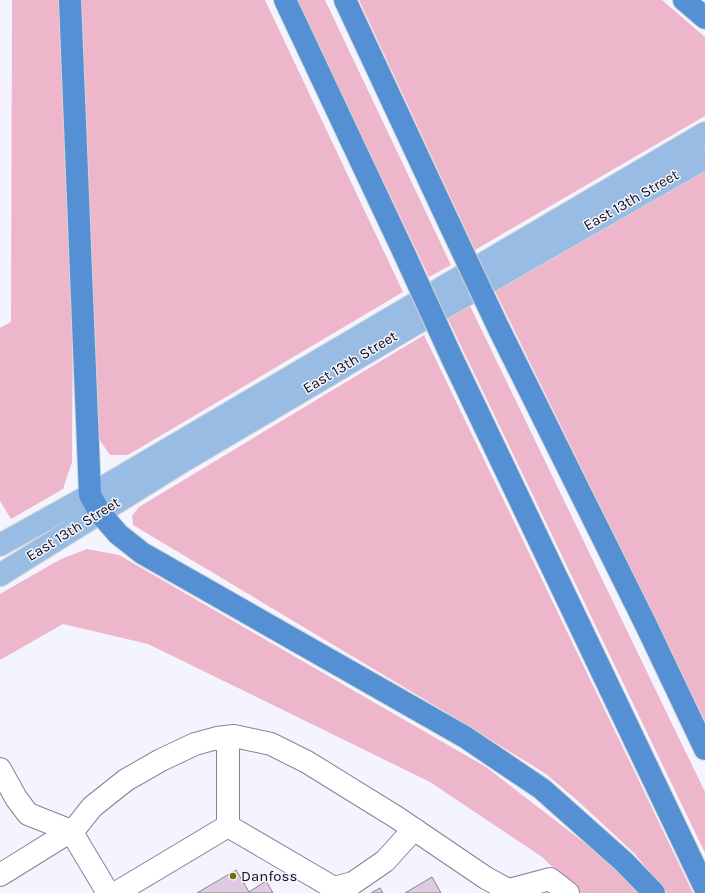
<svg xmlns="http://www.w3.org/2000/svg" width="705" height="893" font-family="Karla,sans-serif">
<rect width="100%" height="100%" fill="#f4f4ff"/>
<path fill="#eeb6ca" d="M12,0H61L73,293L72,462L63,489L11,519L0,501V328L11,322Z
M81,0H265L403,292L128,455H110L99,439Z
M297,0H325L451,265L429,277Z
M359,0H662L705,37V116L475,250Z
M705,171V721L495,291Z
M470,306L705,792V853L448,319Z
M424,335L693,893H667L634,853L578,801L546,774L459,720L133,525L132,516L139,507Z
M87,549L119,555L486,767L613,865L638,893H579L542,857L430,782L148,644L63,624L0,660V594L61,559Z"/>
<path fill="#decbe1" stroke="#907f93" d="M236,870L249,892L266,881L273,893H197Z
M432,877L441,893H405Z
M380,888L383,893H371Z"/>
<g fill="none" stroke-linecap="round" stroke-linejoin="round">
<g stroke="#84839c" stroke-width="24">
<path id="minor" d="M228,737V826
M0,769L16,798L28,814L71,831L108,893
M0,875L71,831L77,826L92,807L126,780L161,760L195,744L217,738L234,736L271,744L307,762L396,817L486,878L514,893
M509,890L550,879L568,893
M116,893L228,826L334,888L353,883L385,861L414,829"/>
</g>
<g stroke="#d4d4d5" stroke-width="24">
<path id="major" d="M0,545L90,495L705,133
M0,575L180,463L410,327L705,158"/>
</g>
<g stroke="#d4d4d5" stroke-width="24">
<path id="highway" d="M70,0L90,495L100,513L118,534L142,553L465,737L542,789L624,862L654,893
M285,0L404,253
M345,0L450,225
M684,0L705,18
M499,329L646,625L705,749
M452,358L705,888"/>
</g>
<use href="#minor" stroke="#fff" stroke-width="22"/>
<use href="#major" stroke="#99bce5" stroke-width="22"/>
<use href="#highway" stroke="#5590d4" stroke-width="22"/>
<g stroke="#d4d4d5" stroke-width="24" stroke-linecap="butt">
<path id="highway-bridge" d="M450,225L499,329
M404,253L452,358"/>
</g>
<use href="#highway-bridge" stroke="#5590d4" stroke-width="22"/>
</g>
<circle fill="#7b6a02" stroke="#f4f4ff" stroke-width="1.5" cx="233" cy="876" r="4"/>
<g text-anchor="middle" stroke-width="3" stroke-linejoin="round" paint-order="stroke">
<g font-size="15" fill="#0e0e17" stroke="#f4f4ff">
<text transform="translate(631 200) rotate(-30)" y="5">East 13th Street</text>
<text transform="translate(350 362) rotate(-31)" y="5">East 13th Street</text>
<text transform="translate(73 529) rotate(-32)" y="5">East 13th Street</text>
</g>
<g font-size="15" fill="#0e0e17" stroke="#f4f4ff" text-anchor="start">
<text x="241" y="881">Danfoss</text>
</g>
</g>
</svg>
